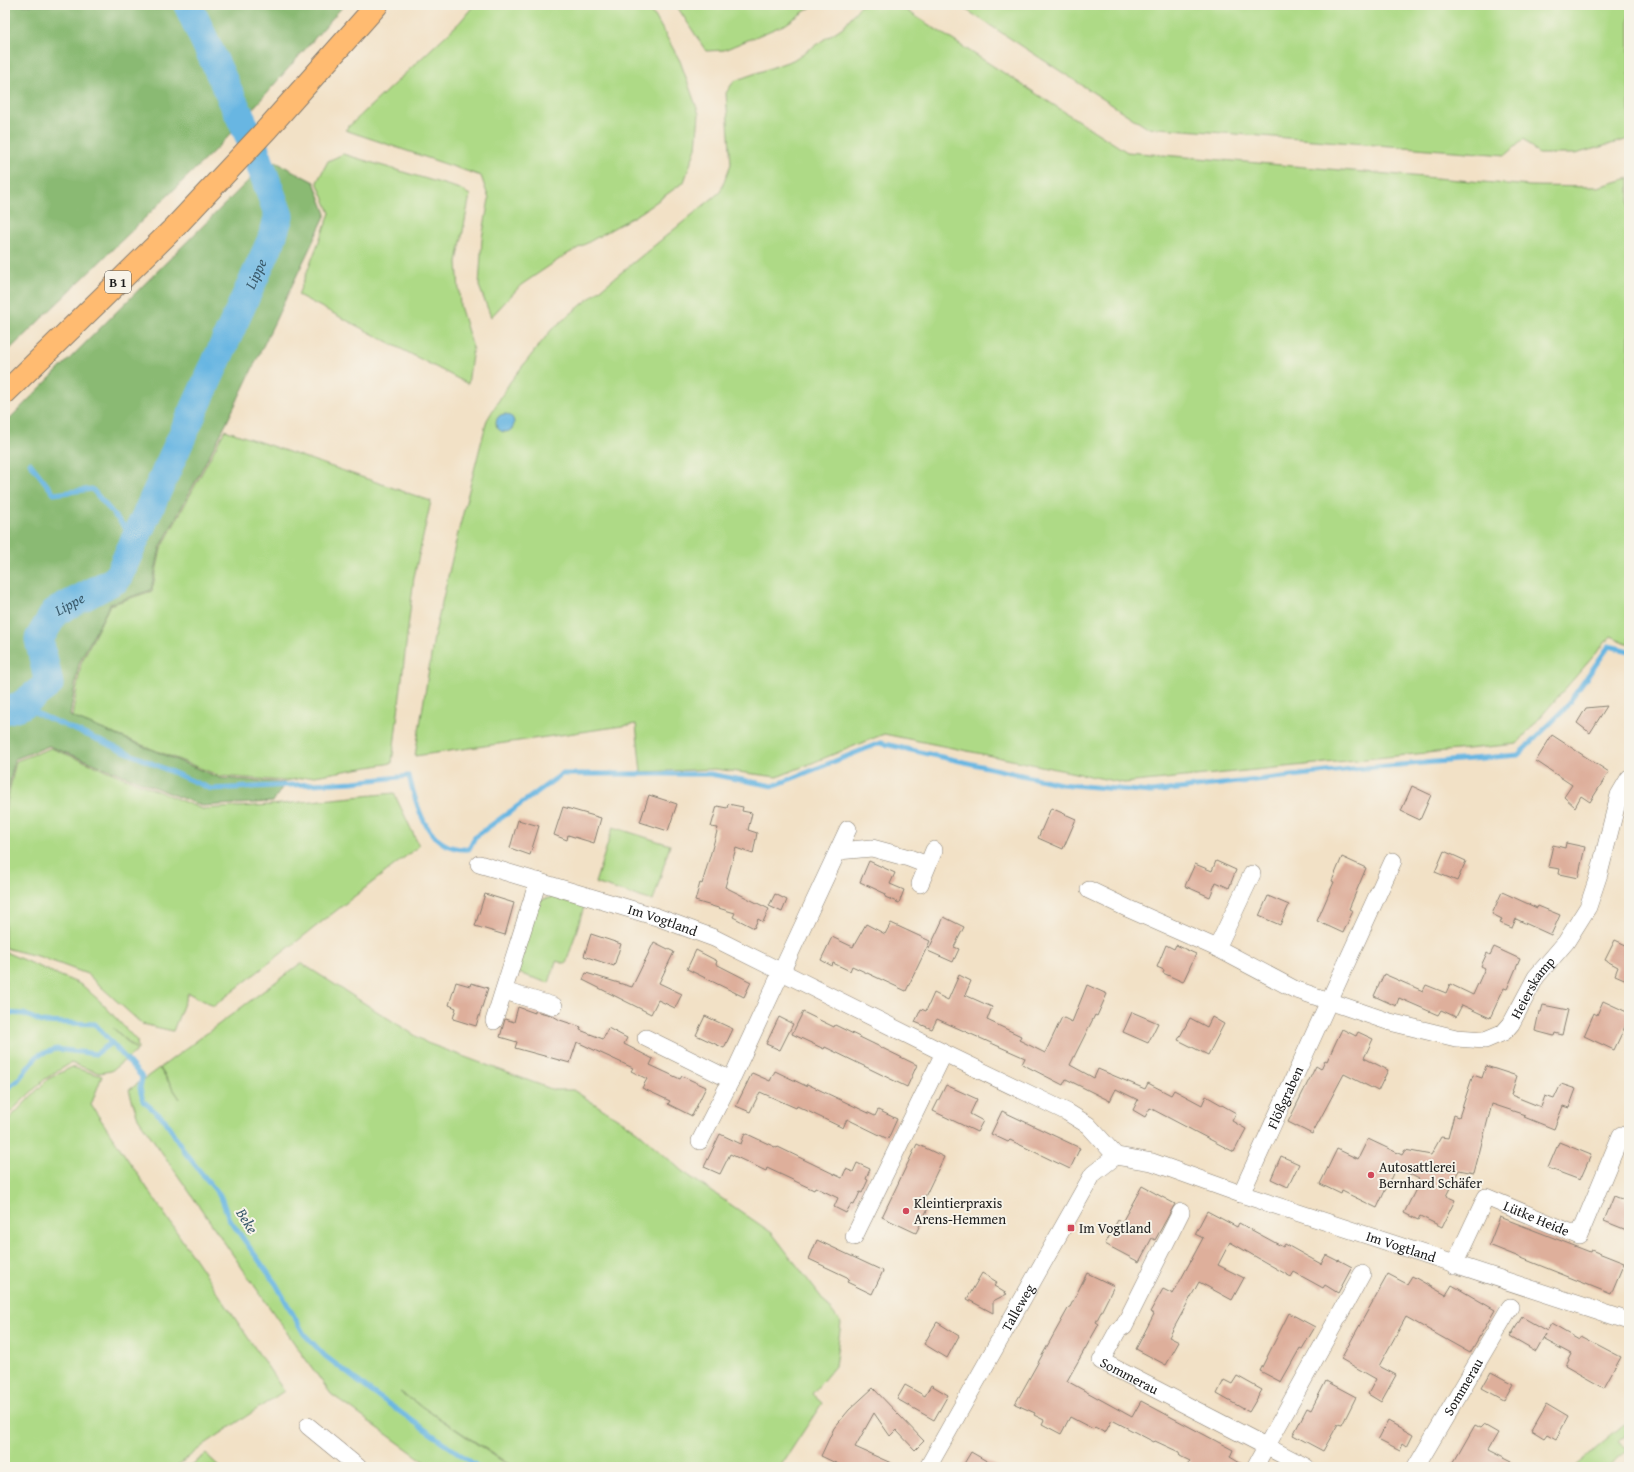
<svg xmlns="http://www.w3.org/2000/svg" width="1634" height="1472" font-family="'Gentium Book Plus',serif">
<rect width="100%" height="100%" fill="#f7f3e8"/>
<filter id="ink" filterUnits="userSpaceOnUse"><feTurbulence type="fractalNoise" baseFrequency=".025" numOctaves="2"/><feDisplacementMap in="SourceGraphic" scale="8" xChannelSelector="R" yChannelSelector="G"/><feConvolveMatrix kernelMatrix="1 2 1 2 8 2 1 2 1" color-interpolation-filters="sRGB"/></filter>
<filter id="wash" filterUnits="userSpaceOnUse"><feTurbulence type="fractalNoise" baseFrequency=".012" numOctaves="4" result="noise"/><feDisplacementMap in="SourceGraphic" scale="16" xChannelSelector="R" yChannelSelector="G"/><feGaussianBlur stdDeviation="0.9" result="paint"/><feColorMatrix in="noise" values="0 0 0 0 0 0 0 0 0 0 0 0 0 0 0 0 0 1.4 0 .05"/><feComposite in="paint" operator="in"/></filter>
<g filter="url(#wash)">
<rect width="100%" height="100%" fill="#f2e1c6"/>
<path fill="#aeda86" stroke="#657b51" d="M474,5H641L655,16L680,61L699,114L696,148L684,182L642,212L564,256L521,285L491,317L479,286L482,238L489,199L481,176L345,130L460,22Z
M676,5H814L786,24L724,50L706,51Z
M861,5H898L1127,152L1530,186L1598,187L1629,178V644L1611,636L1517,744L1124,783L884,734L777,777L715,769L641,772L636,724L415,756L434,637L458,533L487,420L510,382L552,329L720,192L731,164L726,93L734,81L793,60L843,27Z
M959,5H1629V139L1575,154H1538L1524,139L1506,155L1146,127Z
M343,154L460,189L470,195L457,262L460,306L473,348L468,384L298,295L330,213L317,182L328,161Z
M225,430L431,501L414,577L392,763L285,781L220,776L72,717L81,663L110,605L152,591L161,549Z
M51,748L202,809L271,805L394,793L419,846L214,1006L188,993L173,1031L142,1024L87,974L41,957L5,948V811L16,761Z
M613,827L670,845L653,901L595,883Z
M552,897L584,907L566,964L556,961L549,983L515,972L537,901Z
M5,952L82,985L102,1003L137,1041L138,1050L113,1028L137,1051L111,1071L99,1073L71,1063L45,1079L5,1117Z
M301,963L427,1043L554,1090H573L637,1131L682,1171L772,1233L841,1323L835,1366L812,1394L822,1403L780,1467H513L400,1392L511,1467H432L331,1394L299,1350L138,1118L129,1090L159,1068L180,1099L160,1068Z
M72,1067L102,1076L91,1105L284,1391L205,1444L176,1467H5V1120L10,1118L48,1079Z
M1629,1421V1432L1618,1442L1628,1450L1608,1467H1574Z
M206,1454L220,1467H189Z"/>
<path fill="#8aba73" stroke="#536b48" d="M5,5H344L227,138L5,354Z
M270,159L314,182L326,214L226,424L160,548L151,590L110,604L79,663L70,716L220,778L285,783L273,802L202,806L49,746L15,759L5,803V423Z"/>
<path fill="#67b6e2" stroke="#42697f" d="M496 423a9 9 0 1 1 18 0a9 9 0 1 1-18 0Z"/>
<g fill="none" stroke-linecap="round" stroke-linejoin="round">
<path stroke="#67b6e2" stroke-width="5" d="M30,463L54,494L92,489L135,539
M20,706L211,789L353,782L409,776C417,809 428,852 469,849L475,837L562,774H710L773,786L880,743L1061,784L1151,792L1353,769L1518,755L1563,711L1609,646L1629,651
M5,1013L24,1014L42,1022L95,1024L142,1077L140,1088L143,1101L165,1120L186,1154L221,1197L229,1219L276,1284L304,1334L325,1356L372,1392L478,1467
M5,1090L18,1080L38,1055L56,1049L96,1054L111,1043"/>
<path stroke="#67b6e2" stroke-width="29" id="s1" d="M5,710L20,706L49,684L39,639L55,612L117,579L271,241L279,216L252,142L188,5"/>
</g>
<g id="blocks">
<path fill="#deaf9b" d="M1607,706L1590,733L1577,723L1586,708Z
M1552,735L1609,772L1590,802L1581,796L1575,807L1564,797L1572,785L1536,761Z
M1412,786L1431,795L1420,820L1401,811Z
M649,795L677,804L668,831L640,822Z
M728,804L743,807L742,811L752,813L748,830L757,833L753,854L736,848L725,887L769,909L763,922L758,919L754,928L733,917L735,913L695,901L700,883L702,884L718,828L711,827L717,806L727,808Z
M563,807L601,818L594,843L568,835L567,840L554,835Z
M1051,808L1076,819L1063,849L1038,838Z
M518,820L539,826L530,855L510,848Z
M1566,843L1585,847L1578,878L1559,874L1560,869L1548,867L1553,845L1565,848Z
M1444,851L1466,861L1457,881L1435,872Z
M1342,857L1366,868L1349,909L1353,911L1343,933L1317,921L1334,882L1332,881Z
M869,861L895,873L890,884L904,890L899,903L885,897L886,894L860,882Z
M1216,861L1236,870L1229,888L1216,882L1210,897L1185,886L1195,864L1212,871Z
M1502,892L1537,908L1538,906L1560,915L1551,935L1516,919L1512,928L1500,923L1502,919L1492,914Z
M485,894L514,903L505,935L475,926Z
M775,894L787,900L782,912L769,906Z
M1268,896L1289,905L1280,925L1259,916Z
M944,917L964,927L954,947L959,949L953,962L928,951Z
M891,923L930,941L906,991L852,966L850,971L833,963L832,966L821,960L832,937L853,947L866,924L885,934Z
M591,934L621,944L614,966L584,956Z
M1615,940L1628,946L1629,944V981L1615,975L1618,967L1605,960Z
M654,942L674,952L659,983L682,994L675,1008L658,1000L651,1014L583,980L586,973L632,987Z
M1166,945L1174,949L1176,945L1196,954L1183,982L1163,973L1164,970L1157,967Z
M1494,947L1520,959L1507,989L1504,988L1490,1018L1462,1005L1456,1017L1441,1010L1438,1015L1399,998L1396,1006L1374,996L1384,974L1423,991L1426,985L1446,993L1450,984L1473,995L1485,968L1481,966L1487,953L1490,955Z
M696,950L717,961L716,964L751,982L744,997L687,969Z
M959,975L971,981L965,995L992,1007L987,1020L1021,1036L1019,1040L1045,1053L1062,1017L1072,1022L1087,985L1107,994L1097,1016L1095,1015L1070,1065L1094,1078L1098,1069L1145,1089L1148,1083L1171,1095L1174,1090L1202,1105L1206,1096L1236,1113L1232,1121L1246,1129L1234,1152L1150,1108L1145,1117L1133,1110L1138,1100L1116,1089L1110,1101L1066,1079L1063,1085L1022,1064L1025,1058L937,1019L932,1029L915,1022L921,1009L926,1011L934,993L948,1000Z
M456,982L470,986L471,983L488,988L476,1026L453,1019L456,1008L449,1005Z
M1603,1001L1629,1013V1018L1614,1050L1584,1036L1594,1013L1597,1015Z
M1543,1005L1568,1010L1562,1035L1555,1033L1554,1036L1535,1031L1539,1012H1541Z
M518,1007L535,1013V1011L551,1015L560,1020L581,1027L580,1030L603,1039L608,1028L627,1038L624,1044L653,1059L650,1065L680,1079L682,1076L706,1087L692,1116L668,1104L670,1101L642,1088L647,1079L631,1071L633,1068L577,1042L570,1063L515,1048L517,1042L500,1037L505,1019L514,1022Z
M803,1012L834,1027L835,1025L917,1065L907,1087L825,1047L824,1049L792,1034Z
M1132,1012L1158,1023L1148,1043L1123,1032Z
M705,1016L733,1029L724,1048L696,1035Z
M779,1017L793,1024L780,1050L766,1044Z
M1212,1017L1224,1024L1208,1055L1178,1040L1190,1018L1207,1027Z
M1342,1029L1356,1036L1358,1032L1373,1039L1364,1058L1388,1070L1378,1091L1344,1074L1312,1134L1288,1122L1316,1066L1321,1069L1325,1060L1327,1061Z
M1486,1066L1517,1076L1511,1095L1541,1107L1545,1096L1554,1099L1561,1084L1576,1089L1569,1108L1563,1106L1554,1129L1524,1117L1525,1115L1492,1104L1474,1173L1459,1170L1446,1196L1455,1200L1442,1227L1420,1216L1418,1220L1404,1213L1419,1183L1417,1182L1419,1179L1396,1167L1377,1208L1342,1191L1341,1194L1320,1184L1337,1149L1358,1159L1368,1139L1402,1155L1405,1150L1431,1155L1441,1137L1448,1138L1454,1115L1459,1117L1473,1075L1482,1078Z
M775,1071L806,1086L807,1084L875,1116L878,1110L897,1119L888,1139L847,1119L843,1128L797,1106L796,1108L760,1092L750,1112L736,1106L752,1073L770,1081Z
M946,1085L977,1099L970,1114L983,1121L977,1132L933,1111Z
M1002,1111L1080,1148L1070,1169L1010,1140L1008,1142L991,1134Z
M745,1133L777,1148L778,1147L842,1178L846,1169L853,1172L857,1163L870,1169L866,1179L868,1180L862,1193L860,1192L854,1205L851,1204L846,1213L834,1207L838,1198L815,1187L814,1190L767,1168L766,1171L730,1154L720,1174L704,1167L720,1134L741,1144Z
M1559,1142L1591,1155L1580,1180L1548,1168Z
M917,1144L944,1157L923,1201L930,1204L916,1233L882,1217Z
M1281,1156L1299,1164L1288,1187L1271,1179Z
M1142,1186L1175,1204L1155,1240L1152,1238L1139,1262L1105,1244L1118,1220L1122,1222Z
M1614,1196L1629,1202V1231L1604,1221Z
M1207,1211L1237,1227L1239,1223L1283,1247L1285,1244L1321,1264L1326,1255L1338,1261L1339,1260L1352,1267L1338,1293L1325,1285L1323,1288L1294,1272L1291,1277L1230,1242L1218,1265L1244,1278L1232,1300L1199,1282L1169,1337L1179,1342L1166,1365L1136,1349L1154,1314L1150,1312L1163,1289L1173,1294L1203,1238L1195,1234Z
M1500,1217L1590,1252L1591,1250L1624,1263L1611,1294L1489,1245Z
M817,1240L883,1271L872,1294L847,1282L849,1279L847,1277L809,1259Z
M982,1273L997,1282L994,1286L1007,1294L993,1301V1313L967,1299Z
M1087,1273L1114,1286L1096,1322L1099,1324L1067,1381L1132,1417L1141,1401L1233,1450L1230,1457L1245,1466V1467H1186L1190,1461L1180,1456L1179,1452L1155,1441L1154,1442L1112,1420L1105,1433L1095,1427L1093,1429L1070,1417L1061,1434L1042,1424L1044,1420L1034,1415L1035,1413L1015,1404L1069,1307H1070Z
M1388,1274L1407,1284L1412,1276L1446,1295L1452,1285L1495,1310L1470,1353L1406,1317L1379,1366L1396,1375L1381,1402L1368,1394L1376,1379L1341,1359Z
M1289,1313L1315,1327L1302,1349L1300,1348L1281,1382L1260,1371Z
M1522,1317L1547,1331L1551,1324L1579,1340L1581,1336L1621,1357L1604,1388L1565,1366L1571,1354L1543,1339L1546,1334L1536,1352L1510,1337Z
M937,1322L959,1336L947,1358L924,1344Z
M1491,1372L1513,1384L1504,1400L1482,1388Z
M1237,1376L1262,1390L1249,1412L1217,1394L1224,1380L1232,1384Z
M1326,1381L1356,1397L1342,1425L1338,1424L1323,1451L1293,1435L1307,1408L1311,1410Z
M905,1385L925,1396L931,1385L948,1395L934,1420L897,1399Z
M873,1388L924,1441L915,1450L896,1430L890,1436L874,1413L855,1447L900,1467H844L821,1456L834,1428L849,1410Z
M1546,1404L1568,1417L1556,1439L1547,1434L1544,1438L1531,1430Z
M1388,1421L1413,1435L1407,1447L1403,1444L1400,1451L1378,1440Z
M1475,1425L1481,1428L1484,1425L1498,1433L1488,1450L1522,1467H1451Z
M971,1452L997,1467H962Z"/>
</g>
</g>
<g filter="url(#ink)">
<use href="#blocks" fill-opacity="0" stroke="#877e71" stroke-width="1"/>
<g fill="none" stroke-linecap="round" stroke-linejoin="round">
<g stroke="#877e71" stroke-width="18">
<g id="street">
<path d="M838,851L872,848L909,858L927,865"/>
<path id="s2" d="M479,864L657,917L714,938L944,1053L1067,1112L1088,1125L1116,1156L1152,1162L1241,1194L1629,1321"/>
<path d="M920,884L934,850"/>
<path id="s3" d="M1089,890L1129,909L1217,948L1294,989L1390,1022L1456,1038L1485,1040L1504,1032L1511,1024L1536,977L1566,942L1588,907L1599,874L1619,795L1629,778"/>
<path d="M1217,948L1252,874"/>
<path d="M504,991L554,1006"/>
<path d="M494,1021L538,881"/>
<path d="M646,1038L731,1080"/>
<path d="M700,1141L731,1080L848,829"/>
<path id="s4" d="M1241,1194L1393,861"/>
<path id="s5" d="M1181,1212L1124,1326L1118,1330L1101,1361L1306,1467"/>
<path d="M854,1237L944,1053"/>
<path id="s6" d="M1454,1265L1486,1197L1579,1236L1621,1135"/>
<path d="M308,1426L358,1467"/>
<path id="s7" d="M928,1467L1093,1174L1116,1156"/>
<path d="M1255,1467L1362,1274"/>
<path id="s8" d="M1416,1467L1510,1307"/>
</g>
</g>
<g stroke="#877e71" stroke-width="24">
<path id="highway" d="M5,393L175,227L267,129L377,5"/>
</g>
<use href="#street" stroke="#fff" stroke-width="17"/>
<use href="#highway" stroke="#ffbb71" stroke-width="22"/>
</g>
</g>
<g fill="#d1495b" stroke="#f7f3e8" stroke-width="1.5">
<circle cx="1371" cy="1175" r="4"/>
<circle cx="906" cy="1211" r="4"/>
<rect x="1067" y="1224" width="8" height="8" rx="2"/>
</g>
<g text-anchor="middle" stroke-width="4" stroke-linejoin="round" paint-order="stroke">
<rect fill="#f7f3e8" stroke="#5e5c59" stroke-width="1" x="105" y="271" width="26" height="22" rx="3"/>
<g font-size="13" font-weight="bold" fill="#1c1c1c">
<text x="118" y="287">B 1</text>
</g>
<g font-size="14" fill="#1c1c1c" stroke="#f7f3e8">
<text dy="5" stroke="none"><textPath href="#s2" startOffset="192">Im Vogtland</textPath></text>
<text dy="5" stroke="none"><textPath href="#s3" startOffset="500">Heierskamp</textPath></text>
<text dy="5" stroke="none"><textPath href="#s4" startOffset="106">Flößgraben</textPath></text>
<text dy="5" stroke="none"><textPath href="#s6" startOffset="130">Lütke Heide</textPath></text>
<text dy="5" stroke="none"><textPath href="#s2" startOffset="1006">Im Vogtland</textPath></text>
<text dy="5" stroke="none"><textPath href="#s7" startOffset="183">Talleweg</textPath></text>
<text dy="5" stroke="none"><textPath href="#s5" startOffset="202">Sommerau</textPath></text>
<text dy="5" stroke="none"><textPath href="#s8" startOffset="93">Sommerau</textPath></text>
</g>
<g font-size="14" fill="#1c1c1c" stroke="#f7f3e8" text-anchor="start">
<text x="1379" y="1172">Autosattlerei<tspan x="1379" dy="16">Bernhard Schäfer</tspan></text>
<text x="914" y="1208">Kleintierpraxis<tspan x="914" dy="16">Arens-Hemmen</tspan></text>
<text x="1079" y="1233">Im Vogtland</text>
</g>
<g font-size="15" font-style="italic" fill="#3a5a6b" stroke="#f7f3e8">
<text dy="5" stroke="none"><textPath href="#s1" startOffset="535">Lippe</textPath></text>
<text dy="5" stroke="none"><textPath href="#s1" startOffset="146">Lippe</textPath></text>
<text transform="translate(247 1221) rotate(58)" y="5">Beke</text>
</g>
</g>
<rect width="1634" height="1472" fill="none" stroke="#f7f3e8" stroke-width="20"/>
</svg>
